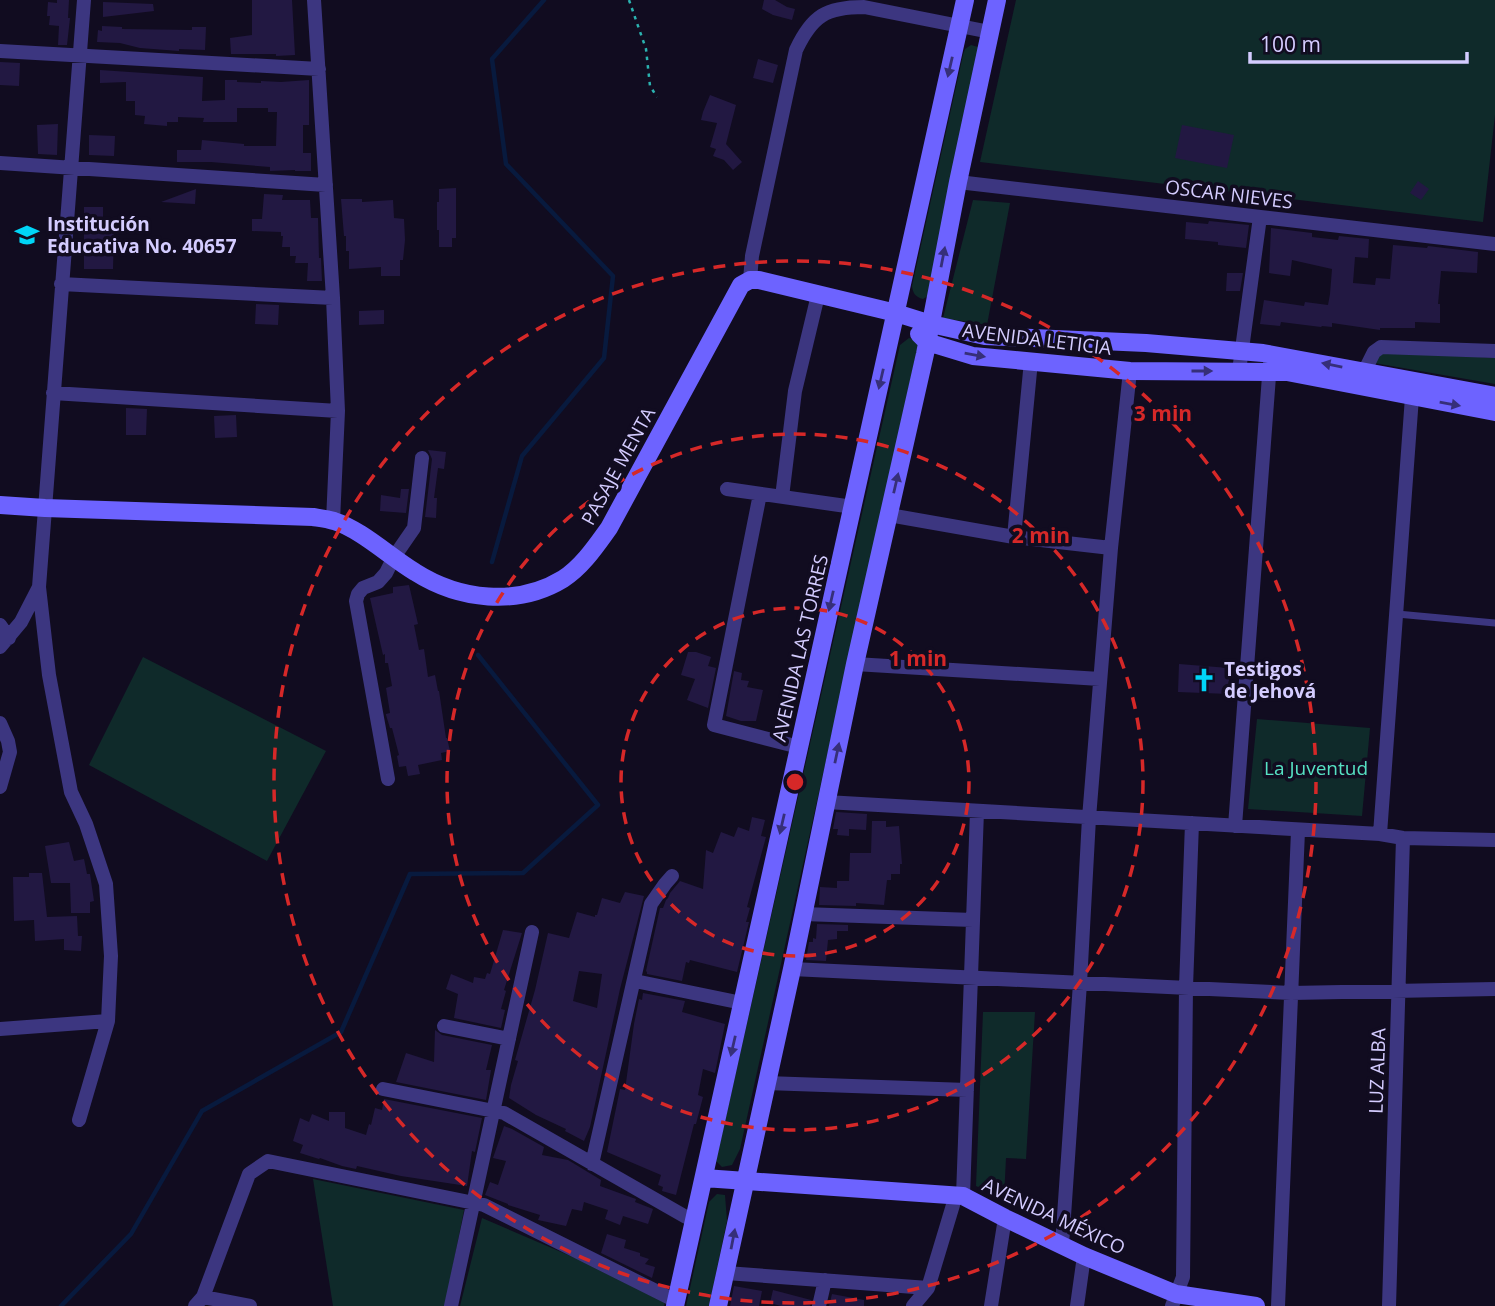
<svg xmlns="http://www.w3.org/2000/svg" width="1495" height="1306" font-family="'Open Sans',sans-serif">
<rect width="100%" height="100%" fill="#110c20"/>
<path fill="#0f2a2a" d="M1016,0H1495V115L1483,222L980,162Z
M971,45L978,47L981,51L928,296L923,299C915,297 913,293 912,286L963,55L965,49Z
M973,200L1010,203L987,325L943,318Z
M909,338L916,340L918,345L740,1149L732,1165L722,1167L716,1161L900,345Z
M1379,351L1495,358V384L1374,363Z
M143,657L326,751L267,861L89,765Z
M1257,719L1370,728L1362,816L1248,809Z
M983,1012H1035L1026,1159L1006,1158L1004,1198L976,1186Z
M313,1179L464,1210L445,1306H333Z
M717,1194L725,1195L727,1221L709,1306H686L709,1202Z
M482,1218L666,1297L664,1306H460Z"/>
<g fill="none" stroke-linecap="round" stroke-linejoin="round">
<path stroke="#081a3e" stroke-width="4.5" d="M492,562L522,456L604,358L613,276L506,164L492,59L544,0
M61,1306L131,1234L202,1111L341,1032L410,874L523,873L598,805L478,655"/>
</g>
<path fill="#221842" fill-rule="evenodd" d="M57,0H69L68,18H70L67,45H58L59,26L49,25L50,16H47L48,2L57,3Z
M252,0H292L295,55L276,56V54H231L230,38L252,35Z
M764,0H775L787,7L795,9L792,20L773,15L762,9Z
M103,2L153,4L154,11L103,17Z
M102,26L122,27V29L192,30V27H206L205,50L179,49V51L140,48L120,43L97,42L98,30L102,31Z
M758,59L778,65L773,83L753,78Z
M0,62L20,63L19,86L0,85Z
M100,70L203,77L202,101L225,100V80H237V82L261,83V81L281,82L309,80V125H303V153H311V171H295V170L270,171V167L211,162H177V150H201L202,140L244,144V146H276L277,112H268V108H237V122H203L204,118L178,117V122H167V126L144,124L145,116L135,115V101H126V82L100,83Z
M710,95L736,105L726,144L742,162L733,170L724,160L713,156L716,149L710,147L717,123L701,120L703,112Z
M58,124L57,155L38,154L37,125Z
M1182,125L1234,135L1227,168L1175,158Z
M89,135L115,136L114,156L89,155Z
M1418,181L1429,189L1421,200L1410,193Z
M456,188V238H452V247H439V230H437V202H439V189Z
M196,189L195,204L161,202Z
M264,194L283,195L282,200H310L311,218H318L319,258H321L322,281H307L308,263H295L296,256H290V247H282L283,236H281V232L252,231V219H262Z
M341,199H362V202L393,200L394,218L404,219L405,240L403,260H400V276H381V267L349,269V251H346V236H344Z
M84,207H103V231H114L113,269H84Z
M1209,221L1249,225L1246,248L1218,245V242L1185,239L1186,222L1208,224Z
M1271,228L1312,233V237L1338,240L1339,236L1369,239L1368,258L1355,257L1353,283L1375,285L1376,278L1390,279L1393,245L1427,248L1428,246L1478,252L1477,273L1441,271L1438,304H1440V323L1415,322V328H1380V330L1332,323V327L1322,326L1321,327L1281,322L1280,326L1260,324L1264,300L1304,306L1305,302L1328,305L1330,294L1332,269L1292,260L1290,276L1269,273Z
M1227,273H1243L1240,291H1226Z
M256,304L279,305L278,325L255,324Z
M384,310V324L359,325V311Z
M126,408L147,409L146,435H126Z
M236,415L237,437L215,438L214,416Z
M428,450L446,452L444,469L438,468L434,498H437L436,518L425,517L432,459Z
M401,489H409L406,513L380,511L381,495L400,498Z
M409,585L418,624L414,625L419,650L424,649L428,677L435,675L438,691H439L446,738H447L450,751L441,753L442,760L418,765L420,774L408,776L406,766L399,767L397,756L399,755L392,728H390L386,715V714L390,713L386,688L392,686L388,663H385V654L383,655L370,598L393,593V587Z
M688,652H696L711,657L708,666L716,668L708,708L687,700L695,679L681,675Z
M1179,664L1229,668V694L1178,692Z
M734,671L742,673L741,680L749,681L747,687L763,690L756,721H741L726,716Z
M836,812L867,814L866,830L849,829V836L837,835L838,829H833Z
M752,817L765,820L761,836L766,837L747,907L750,908L746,922H749L737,972L690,960L689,963L686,962L682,981L647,974V972L646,971L660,908H663L666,900L668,898L670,893L680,881L703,889L706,850L713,853L721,832L734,837L738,827L749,831Z
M872,821H886V827L899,826L902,864H900V874H891V880H887L884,905L856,903V906L819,905L820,887L837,888V881H849L850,853H871Z
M69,842L74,861L84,859L87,874H90L94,901L90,902V913H71L70,883H51L45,846Z
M29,873H42L47,917L77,916L78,936H82L81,951L64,950V939L35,941L34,920L14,921L13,877H29Z
M625,892L644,896L620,989L590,1127L584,1141L565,1131L566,1129L536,1115L509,1098L511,1085L518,1061L515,1060L535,990L548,933L569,938L577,912L595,917V915H597L602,898L620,903ZM579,971L602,974L597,1008L573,1001Z
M817,924L848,925V931H837V939L828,940L826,961L806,960L809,942H813V938L816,939Z
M503,930L522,933L504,990L506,991L501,1009L505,1010L501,1028L454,1018L458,994L446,989L451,974L473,983L474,977L485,979L487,973L490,974Z
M643,993L685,1001L682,1012L725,1024L715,1073L703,1069L698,1095L703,1097L696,1124H694L676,1195L662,1191L663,1187L658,1185L661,1175L607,1152L620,1089L625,1090L634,1024L639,999L642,1000Z
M435,1030L442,1035L492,1045L486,1070H491L486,1100L396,1082L406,1053L434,1062Z
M384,1099L482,1118L475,1152L472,1151L467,1186L401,1176L357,1166L356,1169L342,1166L320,1158L319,1159L300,1153L303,1145L293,1141L300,1118L309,1122L312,1114L329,1121V1112H345V1128L366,1135L369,1124L371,1125L375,1108L382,1110Z
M504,1126L512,1129L544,1147L542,1155L568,1160L601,1180L600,1186L633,1198L636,1199L635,1202L653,1209L648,1224L623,1216L620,1225L605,1219L608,1210L584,1202L582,1211L572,1209L566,1226L538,1220L540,1215L508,1205V1204L485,1195L490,1182L498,1185L506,1161L493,1158Z
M607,1234L626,1240L624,1248L640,1253V1256L649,1259L645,1264L655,1267L652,1278L601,1253Z
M734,1286L762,1291L759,1306H730Z
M773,1290L811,1300L810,1306H781L770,1303Z
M832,1294L864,1300V1306H829Z"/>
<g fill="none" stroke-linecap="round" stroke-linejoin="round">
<path stroke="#2bb3b0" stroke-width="2.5" stroke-dasharray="3.5 5" stroke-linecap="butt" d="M629,0L646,49L650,86L657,97"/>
<path stroke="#3c3680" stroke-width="7" d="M1397,614L1495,623"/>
<path stroke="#3c3680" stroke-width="14" d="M314,0L333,298L338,411L333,521
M0,51L319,69
M0,163L326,185
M958,182L1495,244
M750,280L752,256L796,50C812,16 826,7 864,7L990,32
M61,284L333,298
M1239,371L1260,217
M1364,372L1374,352L1381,347L1495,351
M53,393L338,411
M727,489L853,507
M760,494L714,725L799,747
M782,497L795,391L818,295
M889,515L1014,537L1111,548
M1014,537L1031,361
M39,587L49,675L71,792L86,824L106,884L111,956L108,1021L79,1120
M0,625L9,638
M0,647L21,622L39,587L84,0
M855,664L1100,679
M0,723L8,741L10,752L0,787
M388,779L356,601L358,594L363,588L378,582L386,573L394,557L414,528L422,458
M826,802L1380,834L1403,838L1495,840
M1235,826L1270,363
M1380,834L1412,397
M803,914L973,920
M792,969L1291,993L1495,989
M635,981L742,1003
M444,1026L509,1039
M0,1029L108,1021
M766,1083L967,1090
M383,1089L504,1113L686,1217L695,1218
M592,1164L651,904L665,884L672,876
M963,1196L977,811
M1062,1245L1080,983L1089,818L1111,548L1130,371
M726,1273L928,1288
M203,1297L250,1306
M195,1306L203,1297L249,1174L268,1161L484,1205L676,1301
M451,1306L532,932
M819,1306L825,1280
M913,1306L928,1288L956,1195
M991,1306L1005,1218
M1077,1306L1084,1256
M1172,1306L1183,1277L1186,987L1192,823
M1278,1306L1298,831
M1389,1306L1403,838"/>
<path stroke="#6d63ff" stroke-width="18" d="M919,334L927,342L973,356L1130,371L1287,372L1495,412
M0,505L45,508L313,517C319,518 327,519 334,521C362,530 390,557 415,572C459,600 517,607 563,579C582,567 596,546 609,528L741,285L750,280H759L896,313L931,324L985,336L1146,343L1263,353L1495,396
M704,1178L963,1196L1005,1218L1084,1256L1176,1294L1256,1306
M675,1306L965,0
M718,1306L792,969L855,664L925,354L958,182L997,0"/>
</g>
<defs><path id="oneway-solid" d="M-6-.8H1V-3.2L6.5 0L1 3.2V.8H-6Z" transform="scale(1.75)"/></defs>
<g fill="#362f79">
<use href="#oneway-solid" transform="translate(950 67) rotate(103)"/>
<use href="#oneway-solid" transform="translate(943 257) rotate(-79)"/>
<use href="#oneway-solid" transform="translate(975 355) rotate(10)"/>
<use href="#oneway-solid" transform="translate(1332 365) rotate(-169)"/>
<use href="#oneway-solid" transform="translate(1202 371)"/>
<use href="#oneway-solid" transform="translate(881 379) rotate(103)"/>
<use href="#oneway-solid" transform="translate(1450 404) rotate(10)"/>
<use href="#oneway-solid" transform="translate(896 483) rotate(-77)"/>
<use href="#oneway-solid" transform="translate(831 601) rotate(103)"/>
<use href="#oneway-solid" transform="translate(837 753) rotate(-78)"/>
<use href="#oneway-solid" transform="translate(782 824) rotate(103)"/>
<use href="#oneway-solid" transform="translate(733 1046) rotate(103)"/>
<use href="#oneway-solid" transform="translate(733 1239) rotate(-79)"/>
</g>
<g fill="none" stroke="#d62828" stroke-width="3.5" stroke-dasharray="12 9">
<circle cx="795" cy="782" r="174"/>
<circle cx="795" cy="782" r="348"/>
<circle cx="795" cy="782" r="521"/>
</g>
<defs>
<g id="school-bare" transform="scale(1.89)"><path d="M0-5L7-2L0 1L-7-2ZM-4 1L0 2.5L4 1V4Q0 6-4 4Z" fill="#00d5f7" stroke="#110c20" stroke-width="2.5" paint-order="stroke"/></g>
<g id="church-bare" transform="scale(1.89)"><path d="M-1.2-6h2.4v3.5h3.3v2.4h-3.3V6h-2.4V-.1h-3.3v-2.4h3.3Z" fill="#00d5f7" stroke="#110c20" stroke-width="2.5" paint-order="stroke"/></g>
</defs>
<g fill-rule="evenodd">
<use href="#school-bare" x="27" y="235"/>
<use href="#church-bare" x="1204" y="680"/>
</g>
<g text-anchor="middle" stroke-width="7" stroke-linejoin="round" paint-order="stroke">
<g font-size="19" fill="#d4ccff" stroke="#110c20">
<text transform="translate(1229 194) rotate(7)" y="7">OSCAR NIEVES</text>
<text transform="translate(1037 339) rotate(7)" y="7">AVENIDA LETICIA</text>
<text transform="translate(618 466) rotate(-61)" y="7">PASAJE MENTA</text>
<text transform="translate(800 648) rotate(-77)" y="7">AVENIDA LAS TORRES</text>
<text transform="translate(1377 1071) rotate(-88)" y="7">LUZ ALBA</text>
<text transform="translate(1054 1216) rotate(25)" y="7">AVENIDA MÉXICO</text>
</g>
<g font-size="19" font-weight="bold" fill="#d4ccff" stroke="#110c20" text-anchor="start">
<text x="47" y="231">Institución<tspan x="47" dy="22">Educativa No. 40657</tspan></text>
<text x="1224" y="676">Testigos<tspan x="1224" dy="22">de Jehová</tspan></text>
</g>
<g font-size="19" fill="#56e1c3" stroke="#110c20">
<text x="1316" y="775">La Juventud</text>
</g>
</g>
<circle cx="795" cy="782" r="10" fill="#d62828" stroke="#110c20" stroke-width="3.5"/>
<g font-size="21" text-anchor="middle" font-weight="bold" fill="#d62828" stroke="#110c20" stroke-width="7" stroke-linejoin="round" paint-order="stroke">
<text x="1163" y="421">3 min</text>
<text x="1041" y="543">2 min</text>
<text x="918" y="666">1 min</text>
</g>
<path d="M1250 52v10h217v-10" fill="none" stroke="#d4ccff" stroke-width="3.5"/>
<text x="1260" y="52" font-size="21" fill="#d4ccff" stroke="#110c20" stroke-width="5" paint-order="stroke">100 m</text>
</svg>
